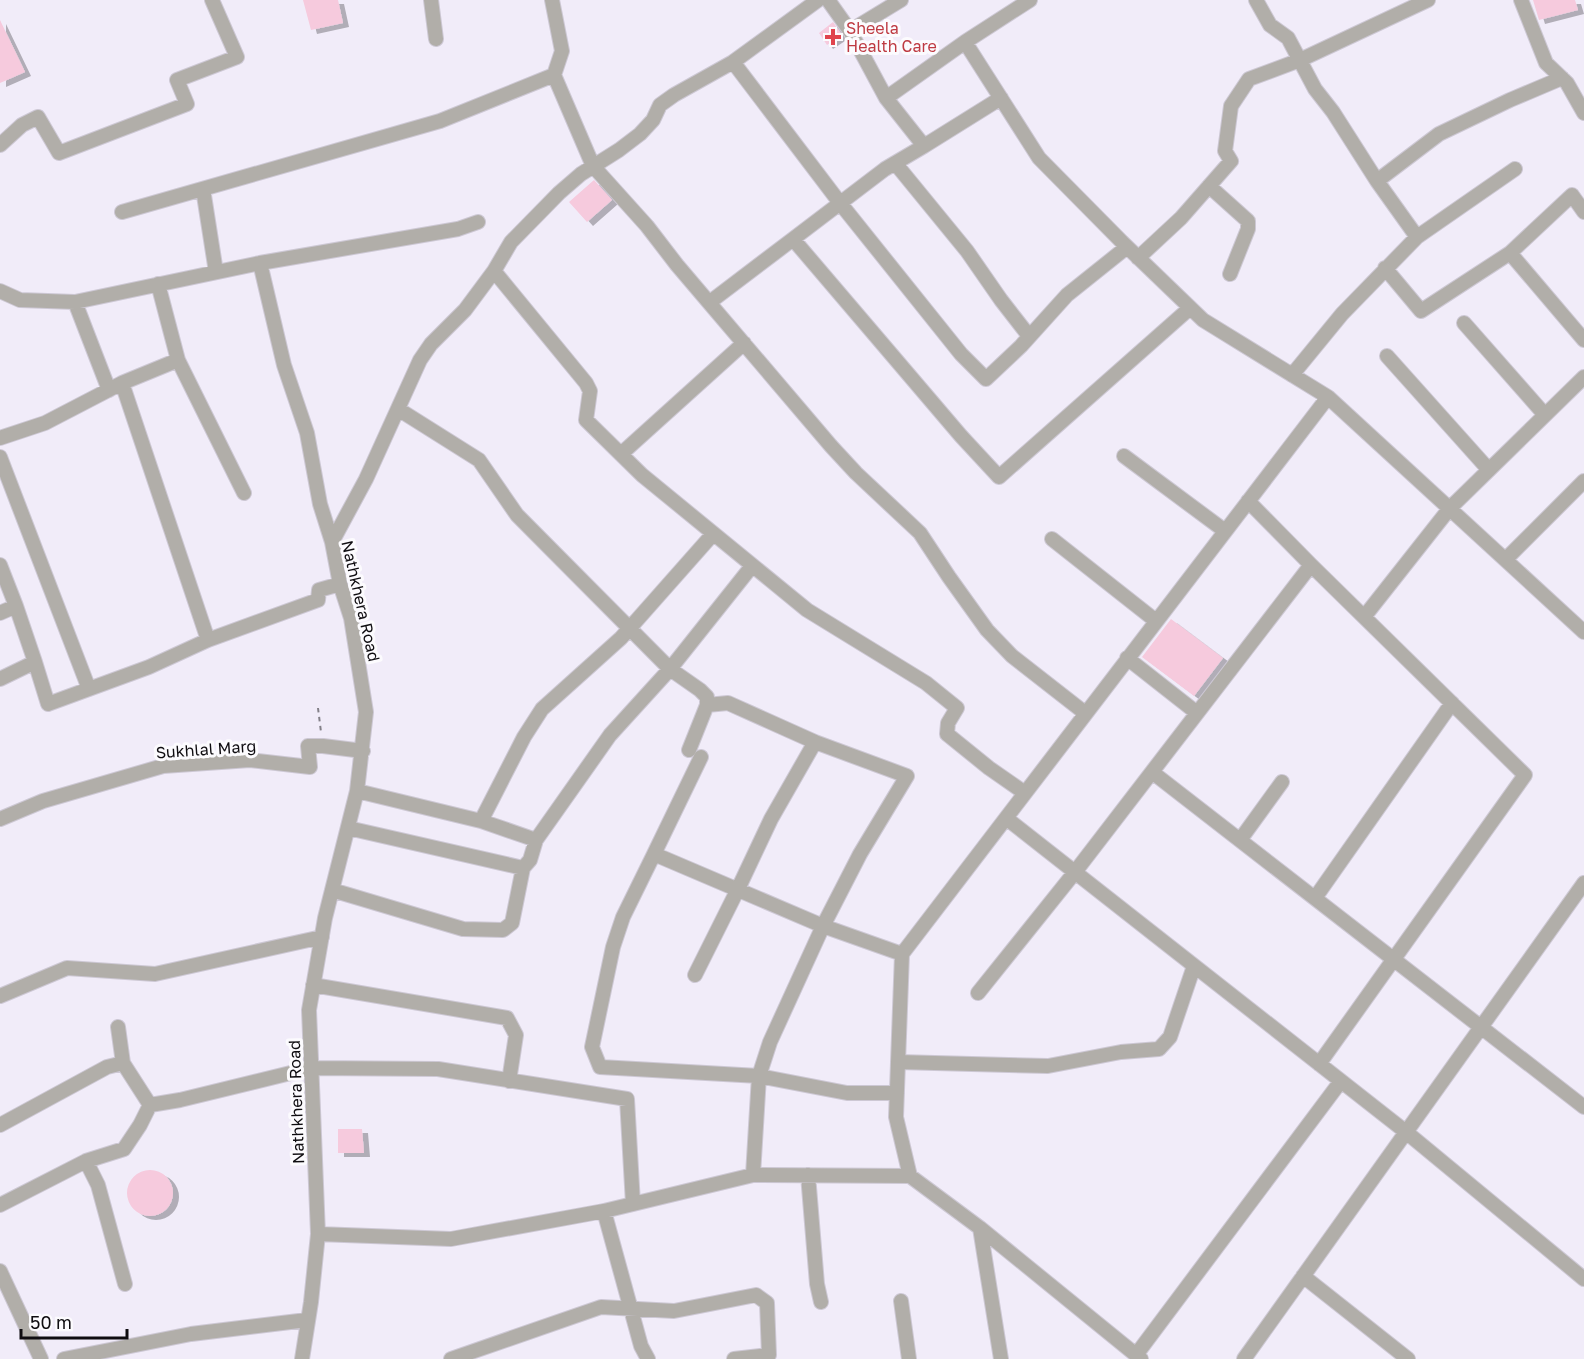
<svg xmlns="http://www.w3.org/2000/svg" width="1584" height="1359" font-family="'Golos Text',sans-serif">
<defs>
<filter id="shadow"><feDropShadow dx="6" dy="4" stdDeviation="0" flood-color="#0004"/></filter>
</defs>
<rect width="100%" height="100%" fill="#f1ecf9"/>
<path fill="#f6cadd" filter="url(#shadow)" d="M303,0H338L343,23L311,30Z
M1533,0H1575L1578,10L1539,20Z
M0,20L25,72L0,83Z
M833,22L842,35L827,45L819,33Z
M594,180L612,200L587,222L569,202Z
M1171,619L1223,658L1194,696L1142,657Z
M338,1129H362L364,1153H338Z
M127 1193a23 23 0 1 1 46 0a23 23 0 1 1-46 0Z"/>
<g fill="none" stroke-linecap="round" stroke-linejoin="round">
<g stroke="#cdc8d4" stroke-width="16">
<path id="minor" d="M431,0L436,39
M552,0L562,51L554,75L593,166L647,226L677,265L831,446L856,473L920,533L949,577L987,630L1012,656L1085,713
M828,0L850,31L886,98L924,146L1001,98
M1256,0L1270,25L1288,38L1315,89L1333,112L1377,181L1417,237
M1521,0L1546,63L1567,83L1584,113
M850,31L901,0
M965,42L1039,158L1122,242L1203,320L1328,397L1584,632
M733,62L840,203L961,354L986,379L1021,346L1067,295L1127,247
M886,98L965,42L1030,0
M0,145L22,125L38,117L59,153L187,104L177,80L237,57L212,0
M924,146L885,169L793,239L961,436L999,477L1190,308
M895,163L967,251L1001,300L1029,336
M1377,181L1439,134L1510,100L1562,78
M1209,186L1248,221V229L1230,274
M203,189L216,272
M122,212L440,121L554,75
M1510,253L1584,340
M1138,258L1181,218L1231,161L1225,151L1231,106L1249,79L1300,60L1428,0
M260,263L458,229L478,222
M1385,268L1421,311L1510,253L1572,195L1584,212
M494,271L586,383L590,391L586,420L642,475L807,610L926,683L957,708L948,723L947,734L989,768L1025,793
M158,284L178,360L122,383L208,640
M0,291L20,300L75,302L260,263L284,365L307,433L320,504L332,542L340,584L351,618L366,712L357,791L325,918L309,1010L318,1234L311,1302L302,1359
M75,302L109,390
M710,302L793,239
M1464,323L1545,415
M1387,356L1489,470
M178,360L244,493
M1292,375L1342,314L1417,237L1515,169
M398,409L479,460L517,515L670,669L700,690L707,697V705L689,750
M0,438L45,423L122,383
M621,454L744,343
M1124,456L1225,531
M0,457L89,689
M1248,501L1311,565L1525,775L1319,1064
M1052,539L1156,621
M332,542L366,479L420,360L431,344L465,310L494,271L511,242L559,193L581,174L619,150L640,134L653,120L660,105L674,95L733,62L818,0
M1506,559L1584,481
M0,565L16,606L0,613
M16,606L35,662
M1364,617L1450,508L1584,377
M1127,658L1197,713
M0,679L35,662L48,704L149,667L208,640L318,600L319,590L340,584
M707,705L728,703L815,742
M1152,772L1584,1107
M357,791L481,821L536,840
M1006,818L1406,1132L1584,1279
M0,819L43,801L163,766L250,760L310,767L308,746H323L363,751
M481,821L524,737L542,709L621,638L713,534
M348,828L523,868
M1240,840L1282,782
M654,854L701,757
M332,890L463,929L503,930L512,923L523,868L530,860L536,840L610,735L670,669L752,566
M1315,898L1452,703
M695,975L738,889L771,819L815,742L907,776L860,854L823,926L770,1042L759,1076L753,1175
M313,985L507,1018L516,1035L509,1081
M978,993L1075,872L1311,565
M0,996L67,968L155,974L322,937
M118,1027L123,1063L150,1105
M898,1062L1048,1066L1121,1052L1159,1049L1170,1037L1194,966
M897,1093H847L759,1076L600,1067L592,1047L613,947L623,917L654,854L823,926L902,954
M0,1125L107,1067L123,1063
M86,1161L98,1185L125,1284
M808,1175L817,1284L821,1302
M910,1176L896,1117L902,954L1328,397
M0,1205L86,1161L124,1149L140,1125L150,1105L180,1100L311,1068L438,1069L627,1099L633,1204
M604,1211L641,1346L648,1359
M980,1228L1001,1359
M318,1234L451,1239L604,1211L753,1175L910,1176L980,1228L1141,1359
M0,1271L41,1359
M1303,1276L1408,1359
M901,1301L909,1359
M1136,1355L1341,1081
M64,1359L191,1334L307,1320
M451,1359L601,1307L674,1311L756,1295L767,1303L769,1355L734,1359
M1244,1359L1584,883"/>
</g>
<path stroke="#838088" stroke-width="2" stroke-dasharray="4.5 4.5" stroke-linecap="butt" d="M318,708L321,732"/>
<use href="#minor" stroke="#b1aea9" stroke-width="14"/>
</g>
<path fill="#e0444e" stroke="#fcfbfe" stroke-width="2" d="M830 28h6v6h6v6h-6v6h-6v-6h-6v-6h6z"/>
<g text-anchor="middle" stroke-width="6" stroke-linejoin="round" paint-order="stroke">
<g font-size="16" fill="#be3a42" stroke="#fcfbfe" text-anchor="start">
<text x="846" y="34">Sheela<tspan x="846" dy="18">Health Care</tspan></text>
</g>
<g font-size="16" fill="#0f0d11" stroke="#fcfbfe">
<text transform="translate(361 601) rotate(77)" y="6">Nathkhera Road</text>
<text transform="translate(206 749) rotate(-4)" y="6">Sukhlal Marg</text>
<text transform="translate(296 1102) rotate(-92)" y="6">Nathkhera Road</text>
</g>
</g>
<path d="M21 1329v9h106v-9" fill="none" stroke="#0f0d11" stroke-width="3"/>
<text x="30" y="1329" font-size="18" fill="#0f0d11" stroke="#fcfbfe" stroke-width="4.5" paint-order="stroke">50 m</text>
</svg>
